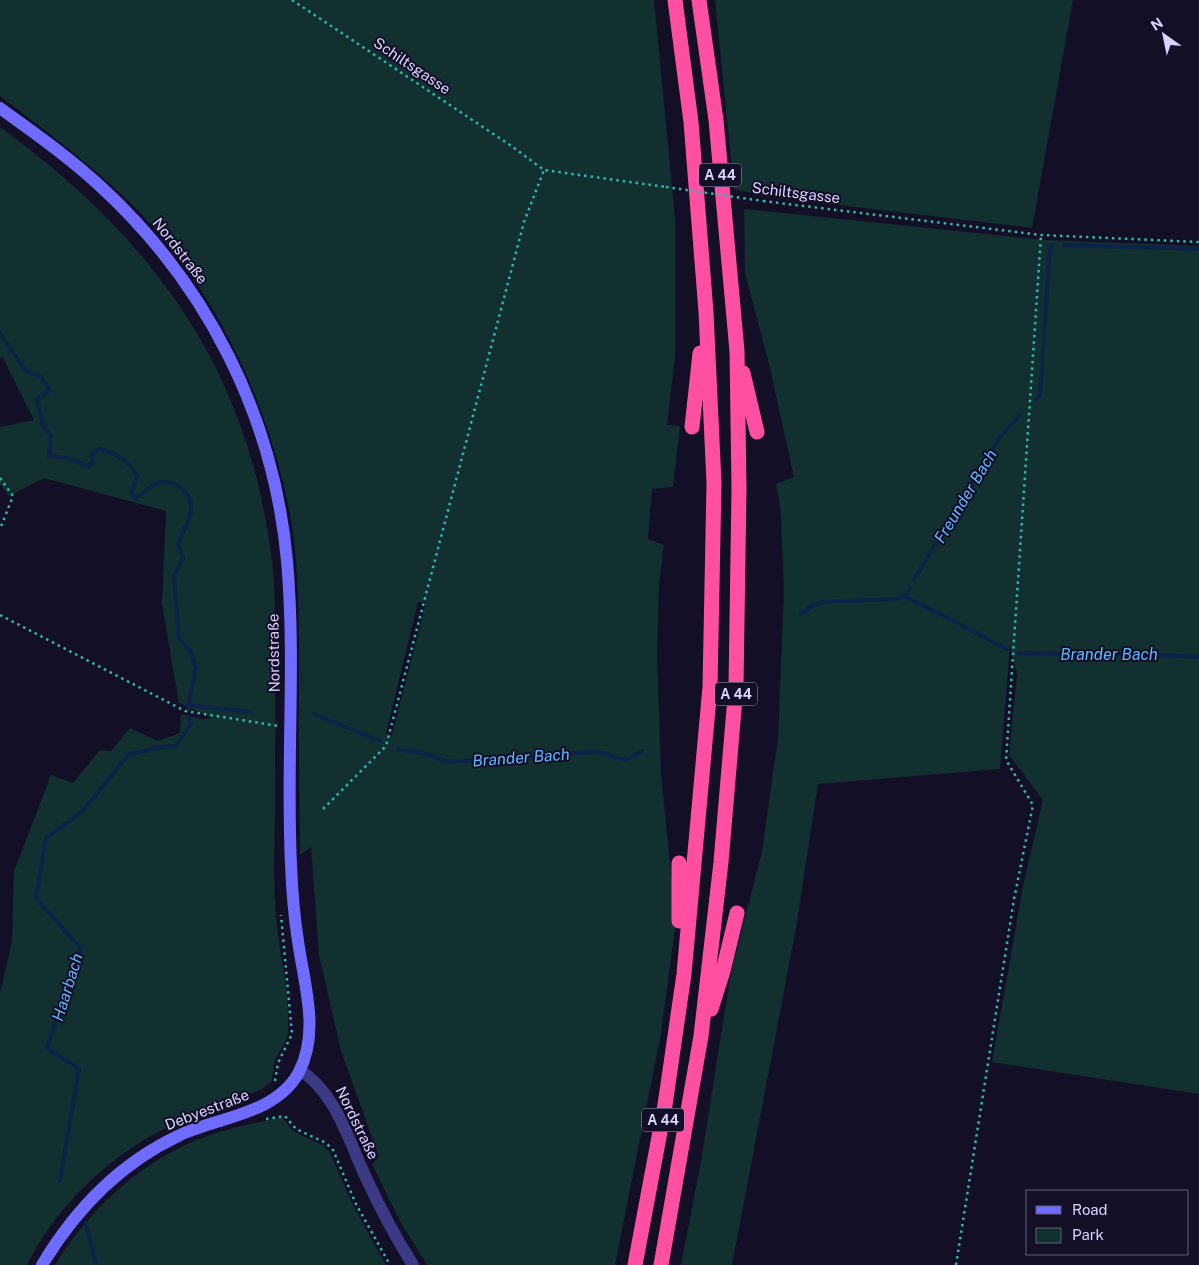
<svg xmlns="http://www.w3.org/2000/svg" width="1199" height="1265" font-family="'Public Sans',sans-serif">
<rect width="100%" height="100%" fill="#130f26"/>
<path fill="#12302f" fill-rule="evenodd" d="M0,0H654L675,218V357L667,425L680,426L673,487L652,489L648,539L664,545L659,584L657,656L661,775L676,921L661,1033L615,1265H427L401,1223L372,1164L379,1157L341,1051L319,955L311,847L300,855C300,797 298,739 299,681C299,621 300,558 287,499C265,399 217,295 146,219C102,172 51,135 0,96ZM418,602L426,603L392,735L386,733Z
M715,0H1073L1032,228L770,197L734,189Z
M0,127C154,239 249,370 272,561C275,585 275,611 275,635C276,688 275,741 275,794C275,838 272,883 277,926C281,961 290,996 288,1031C288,1041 279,1051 275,1060C273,1066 273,1074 272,1081L262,1089C232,1101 200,1112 170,1126C111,1154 56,1206 27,1265H0V993L12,941L14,871L51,775L73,783L100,750L111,751L130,728L158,741L180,733L181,714L202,719L212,718L179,703L162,604L166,511L44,478L9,496L0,484V427L34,420L3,358H0Z
M744,209L1046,240L1199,246V1094L992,1062L1023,886L1043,800L1009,755L1017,674L1010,646L1000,769L818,784L796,928L732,1265H681L701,1161L731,973L762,851L778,738L784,592L781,513L776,484L794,477L769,364L745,273Z
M278,1118H283L293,1131L324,1146L330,1153L353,1205L386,1265H55C94,1202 153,1150 226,1130C243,1125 261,1122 278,1118Z"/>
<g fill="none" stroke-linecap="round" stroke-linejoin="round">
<path stroke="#0c2248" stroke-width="4" d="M1064,245L1199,249
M0,333L25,370L41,377L50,391L37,399L43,425L51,436L49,456L67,458L89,466L94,463L91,457L94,452L99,449C115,452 130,462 137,476L131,494L136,498C143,495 148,487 155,484C173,477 193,491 191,511C190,521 181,534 178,544L183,558L174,577L179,639L190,650L196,667L188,708
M1036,400L1040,395L1050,248L1054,245
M914,580L1000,437L1020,415
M905,596L910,588
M801,614L814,605L824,602L895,599L905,596L1007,649
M1018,653L1098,655L1123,654L1133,651L1143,654L1199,657
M188,705L251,712
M314,714L380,741
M398,749C405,752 411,750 418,752C428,755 439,758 448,762L593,752L608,754L611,757L626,760L642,751
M60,1181L79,1069L47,1048L81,949L36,898L46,838L83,811L128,755L160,747L176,746L191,723L189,718
M86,1223L96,1265"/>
<path stroke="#2fb8b0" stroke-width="2.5" stroke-dasharray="2.5 4" stroke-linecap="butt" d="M292,0L510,145L544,170L666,187
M763,201L1041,235L1199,242
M0,478L13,496L0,529
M0,615L185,711L279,726
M323,809L386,746L524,222L544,170
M275,1081L278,1063L292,1034L281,915
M266,1119L285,1116L296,1129L326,1143L333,1150L356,1204L390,1265
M956,1265L1014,899L1033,805L1006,760L1041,235"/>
<path stroke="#3d3a85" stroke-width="12" d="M300,1070C337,1094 349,1142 367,1180C381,1210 396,1238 413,1265"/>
<path stroke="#6f6bff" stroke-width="12" d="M0,108C34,133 69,157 100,186C207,284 274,417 287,561C296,662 286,763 291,864C292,890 294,916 298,941C304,984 320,1031 299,1072C276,1115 217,1117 178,1136C119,1164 75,1210 42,1265"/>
<path stroke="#ff4fa3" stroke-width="15" d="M743,373L757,432
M692,427L700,353
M679,863V921
M711,1009L723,971L737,913
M635,1265L665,1105L684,974L710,687L714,483L706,312L691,122L675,0
M661,1265L701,1036L721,862L736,686L739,489L737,351L716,120L699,0"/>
<path stroke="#2fb8b0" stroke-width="2.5" stroke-dasharray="2.5 4" stroke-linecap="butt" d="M666,187L763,201"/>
</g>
<g text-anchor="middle" stroke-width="4" stroke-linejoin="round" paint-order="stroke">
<g fill="#130f26" stroke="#9e99be" stroke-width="1">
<rect x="699" y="163.5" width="42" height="23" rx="4"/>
<rect x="715" y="682.5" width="42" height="23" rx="4"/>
<rect x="642" y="1108.5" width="42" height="23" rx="4"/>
</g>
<g font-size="14" font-weight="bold" fill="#d9d4ff">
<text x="720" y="180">A 44</text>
<text x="736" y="699">A 44</text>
<text x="663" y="1125">A 44</text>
</g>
<g font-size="15" fill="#d9d4ff" stroke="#130f26">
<text transform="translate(412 66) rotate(34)" y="5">Schiltsgasse</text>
<text transform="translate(796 193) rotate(7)" y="5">Schiltsgasse</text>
<text transform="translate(180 251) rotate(52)" y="5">Nordstraße</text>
<text transform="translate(274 653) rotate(-91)" y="5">Nordstraße</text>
<text transform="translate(207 1110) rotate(-21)" y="5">Debyestraße</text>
<text transform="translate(357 1123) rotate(64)" y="5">Nordstraße</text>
</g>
<g font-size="16" font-style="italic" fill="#62b6ff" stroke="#130f26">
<text transform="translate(965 496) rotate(-59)" y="6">Freunder Bach</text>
<text x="1109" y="660">Brander Bach</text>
<text transform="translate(521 757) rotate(-4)" y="6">Brander Bach</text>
<text transform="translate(67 987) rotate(-73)" y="6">Haarbach</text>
</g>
</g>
<rect x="1026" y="1190" width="162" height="65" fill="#130f26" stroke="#625e7d"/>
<rect x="1036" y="1206" width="25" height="8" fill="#6f6bff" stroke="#625e7d"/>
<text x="1072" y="1215" font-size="15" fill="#d9d4ff">Road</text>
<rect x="1036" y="1228" width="25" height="15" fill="#12302f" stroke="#625e7d"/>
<text x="1072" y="1240" font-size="15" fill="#d9d4ff">Park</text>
<g transform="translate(1164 35) rotate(327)" stroke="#130f26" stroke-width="4" paint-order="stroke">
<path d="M0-4L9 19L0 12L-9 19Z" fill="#d9d4ff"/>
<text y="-8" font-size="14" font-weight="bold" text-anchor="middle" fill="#d9d4ff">N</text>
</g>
</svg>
